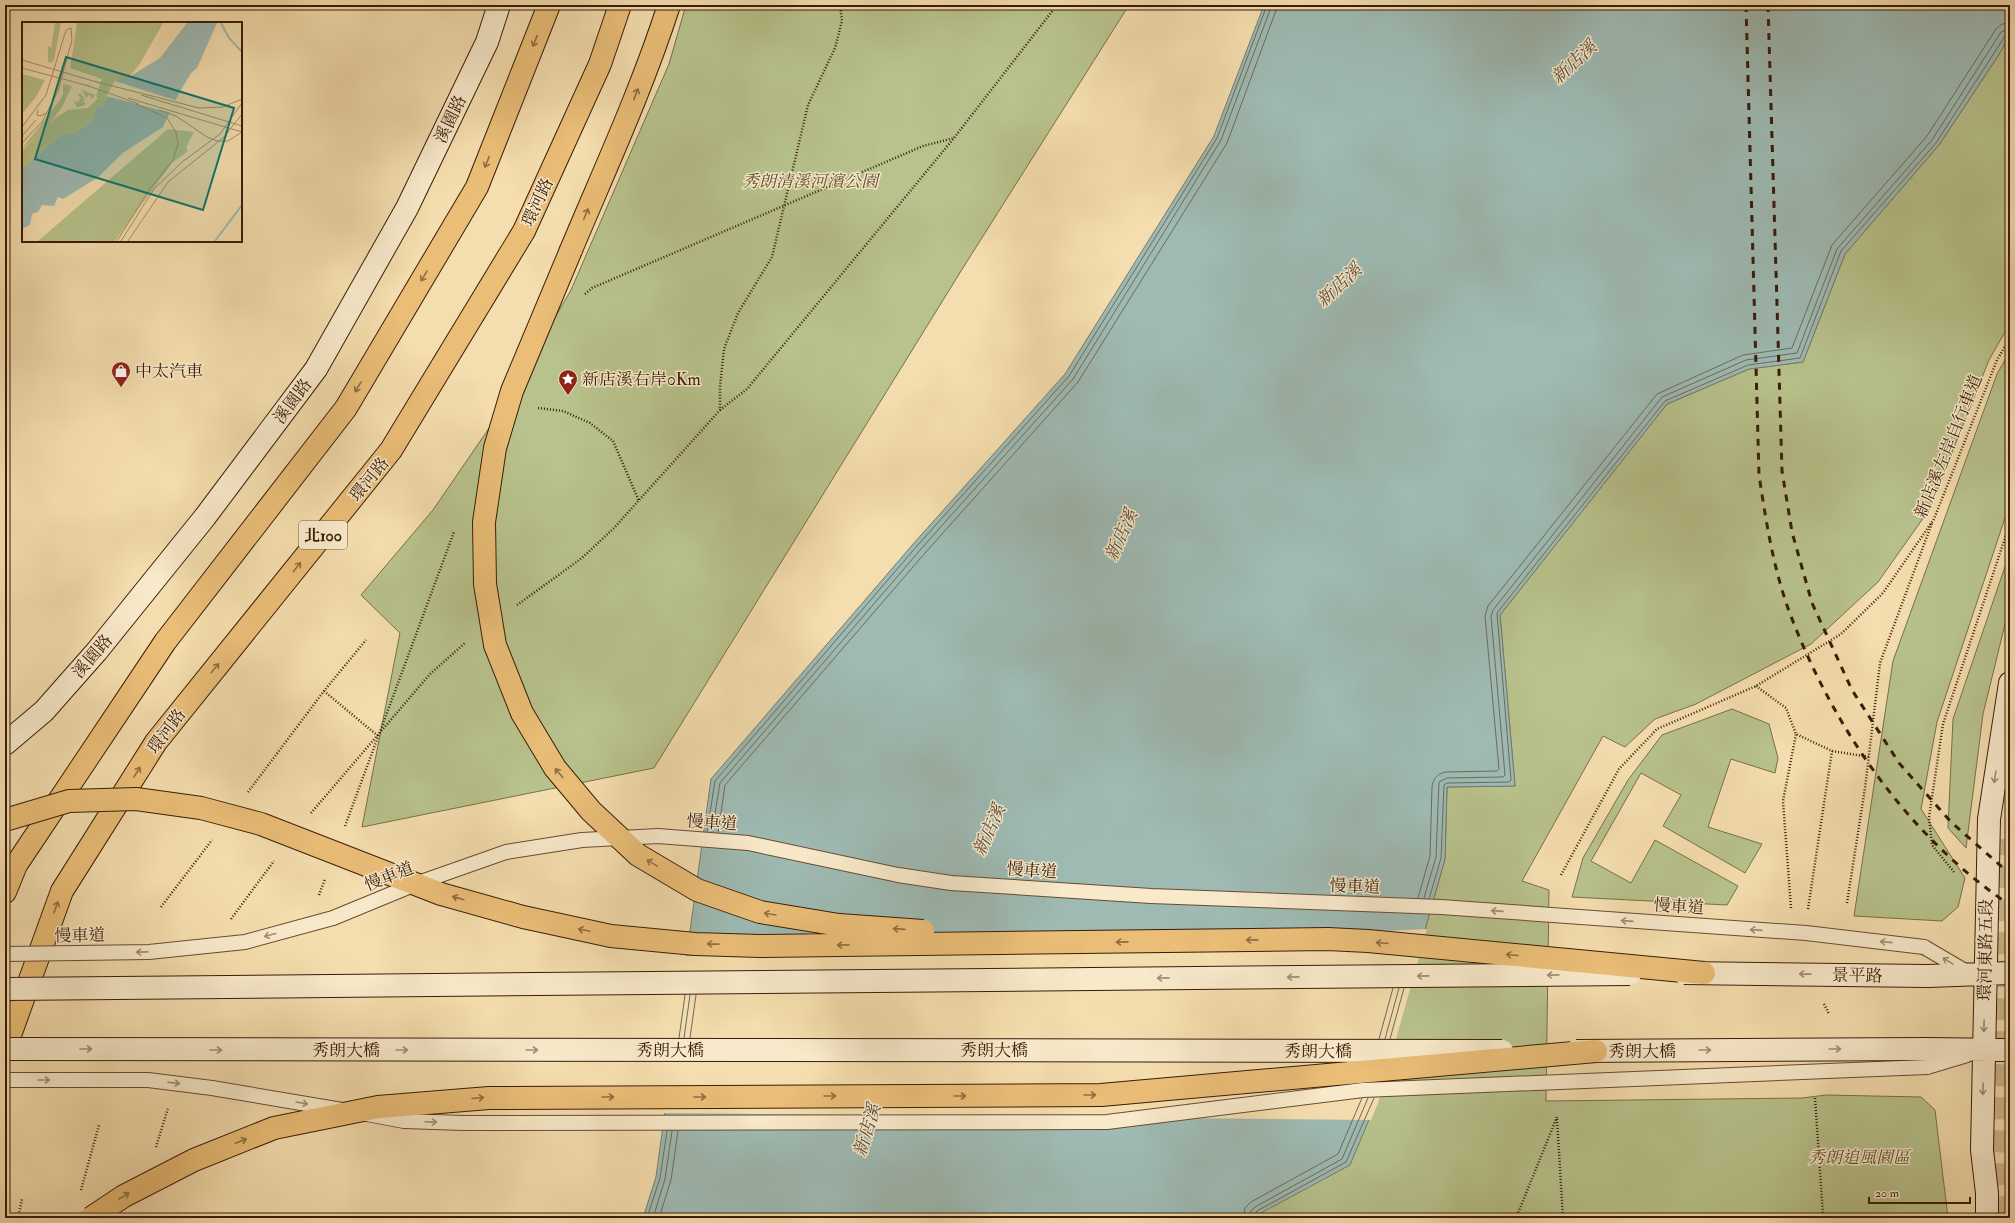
<svg xmlns="http://www.w3.org/2000/svg" width="2015" height="1223" font-family="'IM FELL Double Pica','Noto Serif TC',serif">
<rect width="100%" height="100%" fill="#f4ddae"/>
<filter id="stains"><feTurbulence type="fractalNoise" baseFrequency=".005" numOctaves="4"/><feColorMatrix values="0 0 0 0 .2 0 0 0 0 .09 0 0 0 0 .02 0 0 0 .5 -.17"/></filter>
<radialGradient id="worn" r=".72"><stop offset=".6" stop-color="#630" stop-opacity="0"/><stop offset="1" stop-color="#630" stop-opacity=".3"/></radialGradient>
<path fill="#b8c28c" stroke="#786f4a" d="M686,5H1129L961,271L654,768L362,827L400,633L361,595L433,510L498,415L571,290L669,64Z
M2010,35V323L1989,360L1929,510L1878,582L1811,644L1696,704L1655,719L1625,747L1603,736L1522,881L1549,890L1546,1101L1802,1098L1826,1095L1921,1097L1935,1110L1948,1218H1258L1259,1214L1376,1103L1445,859L1447,787L1515,786L1500,615L1667,404L1749,369L1803,362L1845,254L1939,145L1998,56Z
M2010,351V503L1937,722L1921,809L1965,878L1958,907L1942,921L1854,916L1893,661L1997,374Z
M2010,552V604L1983,714L1966,848L1948,828L1953,719Z
M1732,709L1769,724L1778,758L1775,773L1731,759L1708,827L1762,844L1745,873L1663,826L1681,795L1641,773L1591,861L1631,883L1655,840L1738,886L1727,905L1572,897L1583,858L1628,780L1662,735Z"/>
<path fill="#9ebab3" stroke="#767b6f" d="M1264,5H2010V35L1998,56L1939,145L1845,254L1803,362L1749,369L1667,404L1500,615L1515,786L1447,787L1445,859L1376,1103L1350,1165L1259,1214L1258,1218H643L656,1177L711,779L914,543L1065,374L1214,136Z"/>
<path fill="#f4ddae" d="M1427,929L1378,1103L1371,1120L663,1113L684,956L1109,944Z"/>
<g fill="none" stroke-linecap="round" stroke-linejoin="round">
<path stroke="#6c6b5e" stroke-width="1" d="M707,832L715,781L917,546L1069,376L1217,138L1267,5
M712,832L720,783L921,549L1073,379L1221,140L1272,5
M718,833L725,785L925,553L1078,382L1227,143L1278,5
M1418,898L1430,856L1432,787C1433,779 1437,774 1445,772L1497,771L1499,769L1485,616L1488,606L1657,394L1743,355L1792,348L1832,245L1927,136L1996,29L2002,24L2010,23
M1424,898L1436,857L1439,782L1447,778L1503,777L1505,775L1491,616L1493,610L1662,397L1746,360L1797,353L1837,249L1932,140L2001,32L2010,29
M1429,899L1441,858L1444,785L1447,783L1509,782L1511,780L1497,613L1665,401L1748,365L1800,358L1841,251L1936,143L2005,36L2010,34
M679,1038L685,995
M684,1038L690,995
M690,1038L696,995
M1379,1039L1393,988
M1385,1039L1399,988
M1390,1039L1404,988
M647,1218L660,1178L667,1131
M653,1218L665,1179L672,1131
M659,1218L671,1180L678,1131
M1243,1218L1245,1208L1251,1202L1338,1154L1362,1098
M1249,1218L1251,1211L1255,1207L1342,1159L1368,1098
M1254,1218L1257,1211L1346,1162L1374,1098"/>
<path stroke="#cfb68d" stroke-width="22" stroke-dasharray="22 11" stroke-linecap="butt" d="M2004,1218L1999,1174L2010,839"/>
<g stroke="#684c32" stroke-width="16">
<path id="lane" d="M1924,947L1970,974
M1927,1067L1967,1055"/>
</g>
<g stroke="#391c08" stroke-width="24">
<path id="secondary" d="M5,744L44,711L97,651L205,517L316,369L407,208L487,42L499,5
M1928,976L2010,973
M1927,1049L2010,1050
M1987,1218V1193L1982,1150L1989,819L2010,683"/>
</g>
<g stroke="#391c08" stroke-width="24">
<path id="highway" d="M571,250C605,169 642,89 669,5
M5,892L16,865L165,642L346,408L477,187L549,5
M5,1049L62,891L156,742L391,450L524,231L600,64L620,5"/>
</g>
<path stroke="#391c08" stroke-width="2.5" stroke-dasharray="1 2" stroke-linecap="butt" d="M585,294L592,288L923,146L954,138
M538,408L563,411L590,423L613,441L639,501
M720,410L747,389L954,138L1057,5
M517,605L582,558L614,528L720,410V387L724,349L738,313L772,257L808,105L835,48L842,21L840,5
M1756,686L1786,708L1796,734L1832,751L1869,757
M324,691L378,736
M248,792L324,691L366,640
M311,813L430,674L465,643
M1954,872L1932,845L1929,817L1943,724L2010,523
M1561,875L1619,769L1657,729L1756,686L1841,634L1883,593L1934,519L1997,360L2010,338
M1847,903L1865,788L1880,663L1932,523
M161,907L212,840
M1791,908L1783,801L1796,734
M1808,909L1832,751
M231,919L274,861
M1824,1004L1829,1014
M1815,1098L1823,1215
M1557,1119L1563,1218
M156,1147L168,1108
M81,1190L99,1125
M18,1218L22,1199
M1516,1218L1557,1117
M1793,1218L1823,1215V1218"/>
<use href="#lane" stroke="#f8e9ca" stroke-width="14"/>
<use href="#secondary" stroke="#f8e9ca" stroke-width="22"/>
<use href="#highway" stroke="#eabe77" stroke-width="22"/>
<path stroke="#391c08" stroke-width="3" stroke-dasharray="7 7" stroke-linecap="butt" d="M1746,5L1759,475C1766,521 1773,567 1789,611C1832,726 1907,836 2010,905
M1768,5L1782,471L1792,532L1812,603L1852,690L1899,763L1951,822L2010,874"/>
<g stroke="#684c32" stroke-width="16" stroke-linecap="butt">
<path id="lane-bridge" d="M5,954L149,952L245,942L333,918L418,883L506,852L582,840L658,836L748,843L898,875L951,883L1151,896L1441,907L1806,933L1924,947
M5,1080H148L212,1088L342,1110
M367,1114L404,1121L463,1123L1107,1122L1363,1090L1927,1067"/>
</g>
<g stroke="#391c08" stroke-width="24" stroke-linecap="butt">
<path id="secondary-bridge" d="M1684,973L1928,976
M5,989L1630,974
M5,1049L1502,1051
M1576,1051L1927,1049"/>
</g>
<g stroke="#391c08" stroke-width="24" stroke-linecap="butt">
<path id="highway-bridge" d="M571,250L512,391L495,448L484,522L485,584L495,645L522,713L555,768L591,811L638,855L697,890L760,912L839,925L923,931
M5,820L69,801L136,799L201,808L261,824L441,894L523,917L611,936L695,944L760,946L1328,939L1368,941L1704,973
M91,1218L124,1196L194,1160L274,1128L378,1107L489,1098L1101,1095L1596,1051"/>
</g>
<path stroke="#391c08" stroke-width="2.5" stroke-dasharray="1 2" stroke-linecap="butt" d="M345,826L454,532
M319,895L325,879"/>
<use href="#lane-bridge" stroke="#f8e9ca" stroke-width="14"/>
<use href="#secondary-bridge" stroke="#f8e9ca" stroke-width="22"/>
<use href="#highway-bridge" stroke="#eabe77" stroke-width="22"/>
</g>
<defs><path id="oneway-shaft" d="M-6 0H5M1.5-3L5.5 0L1.5 3" fill="none" stroke-width="1.6" stroke-linecap="round" stroke-linejoin="round"/></defs>
<g stroke="#926d40">
<use href="#oneway-shaft" transform="translate(535 41) rotate(112)"/>
<use href="#oneway-shaft" transform="translate(636 94) rotate(-69)"/>
<use href="#oneway-shaft" transform="translate(487 162) rotate(112)"/>
<use href="#oneway-shaft" transform="translate(586 214) rotate(-67)"/>
<use href="#oneway-shaft" transform="translate(424 276) rotate(121)"/>
<use href="#oneway-shaft" transform="translate(358 387) rotate(121)"/>
<use href="#oneway-shaft" transform="translate(297 567) rotate(-51)"/>
<use href="#oneway-shaft" transform="translate(215 668) rotate(-51)"/>
<use href="#oneway-shaft" transform="translate(137 772) rotate(-58)"/>
<use href="#oneway-shaft" transform="translate(559 773) rotate(-130)"/>
<use href="#oneway-shaft" transform="translate(652 863) rotate(-149)"/>
<use href="#oneway-shaft" transform="translate(458 898) rotate(-164)"/>
<use href="#oneway-shaft" transform="translate(56 907) rotate(-70)"/>
<use href="#oneway-shaft" transform="translate(770 914) rotate(-171)"/>
<use href="#oneway-shaft" transform="translate(899 929) rotate(-176)"/>
<use href="#oneway-shaft" transform="translate(584 930) rotate(-168)"/>
<use href="#oneway-shaft" transform="translate(1252 940) rotate(179)"/>
<use href="#oneway-shaft" transform="translate(1122 942) rotate(179)"/>
<use href="#oneway-shaft" transform="translate(1382 943) rotate(-175)"/>
<use href="#oneway-shaft" transform="translate(713 944) rotate(-179)"/>
<use href="#oneway-shaft" transform="translate(843 945) rotate(179)"/>
<use href="#oneway-shaft" transform="translate(1512 955) rotate(-175)"/>
<use href="#oneway-shaft" transform="translate(1090 1095)"/>
<use href="#oneway-shaft" transform="translate(830 1096)"/>
<use href="#oneway-shaft" transform="translate(960 1096)"/>
<use href="#oneway-shaft" transform="translate(608 1097)"/>
<use href="#oneway-shaft" transform="translate(700 1097)"/>
<use href="#oneway-shaft" transform="translate(478 1098) rotate(-5)"/>
<use href="#oneway-shaft" transform="translate(241 1141) rotate(-21)"/>
<use href="#oneway-shaft" transform="translate(124 1196) rotate(-31)"/>
</g>
<g stroke="#a28d73">
<use href="#oneway-shaft" transform="translate(1995 777) rotate(99)"/>
<use href="#oneway-shaft" transform="translate(1497 911) rotate(-176)"/>
<use href="#oneway-shaft" transform="translate(1627 921) rotate(-176)"/>
<use href="#oneway-shaft" transform="translate(1756 930) rotate(-176)"/>
<use href="#oneway-shaft" transform="translate(270 935) rotate(165)"/>
<use href="#oneway-shaft" transform="translate(1886 942) rotate(-174)"/>
<use href="#oneway-shaft" transform="translate(142 952) rotate(179)"/>
<use href="#oneway-shaft" transform="translate(1948 961) rotate(-149)"/>
<use href="#oneway-shaft" transform="translate(1805 974) rotate(-179)"/>
<use href="#oneway-shaft" transform="translate(1553 975) rotate(179)"/>
<use href="#oneway-shaft" transform="translate(1423 976) rotate(179)"/>
<use href="#oneway-shaft" transform="translate(1293 977) rotate(179)"/>
<use href="#oneway-shaft" transform="translate(1163 978) rotate(179)"/>
<use href="#oneway-shaft" transform="translate(1984 1026) rotate(91)"/>
<use href="#oneway-shaft" transform="translate(86 1049)"/>
<use href="#oneway-shaft" transform="translate(1835 1049)"/>
<use href="#oneway-shaft" transform="translate(216 1050)"/>
<use href="#oneway-shaft" transform="translate(402 1050)"/>
<use href="#oneway-shaft" transform="translate(532 1050)"/>
<use href="#oneway-shaft" transform="translate(1705 1050)"/>
<use href="#oneway-shaft" transform="translate(44 1080)"/>
<use href="#oneway-shaft" transform="translate(174 1083) rotate(7)"/>
<use href="#oneway-shaft" transform="translate(1983 1089) rotate(91)"/>
<use href="#oneway-shaft" transform="translate(302 1103) rotate(10)"/>
<use href="#oneway-shaft" transform="translate(431 1122) rotate(2)"/>
</g>
<defs>
<g id="shop-pin" transform="scale(1)"><path d="M0 17L-7.5 6A9.5 9.5 0 1 1 7.5 6Z" fill="#8f2418" stroke="#f8e9ca"/><path d="M-5-2.5h2.3a2.7 3.5 0 0 1 5.4 0H5L5.5 6h-11ZM-1.5-2.5h3a1.5 2.3 0 0 0-3 0Z" fill="#fff"/></g>
<g id="sight-pin" transform="scale(1)"><path d="M0 17L-7.5 6A9.5 9.5 0 1 1 7.5 6Z" fill="#8f2418" stroke="#f8e9ca"/><path d="M0-6L1.8-2.2L6-1.7L2.9 1.2L3.7 5.4L0 3.3L-3.7 5.4L-2.9 1.2L-6-1.7L-1.8-2.2Z" fill="#fff"/></g>
</defs>
<g fill-rule="evenodd">
<use href="#shop-pin" x="121" y="371"/>
<use href="#sight-pin" x="568" y="379"/>
</g>
<g text-anchor="middle" stroke-width="3" stroke-linejoin="round" paint-order="stroke">
<rect fill="#f8e9ca" stroke="#725a42" stroke-width="1" x="299" y="521" width="48" height="28" rx="3"/>
<g font-size="16" font-weight="bold" fill="#391c08">
<text x="323" y="541">北100</text>
</g>
<g font-size="17" fill="#391c08" stroke="#f8e9ca">
<text transform="translate(450 119) rotate(-64)" y="6">溪園路</text>
<text transform="translate(537 202) rotate(-65)" y="6">環河路</text>
<text transform="translate(292 401) rotate(-53)" y="6">溪園路</text>
<text transform="translate(1948 446) rotate(-68)" y="6">新店溪左岸自行車道</text>
<text transform="translate(369 479) rotate(-51)" y="6">環河路</text>
<text transform="translate(92 656) rotate(-49)" y="6">溪園路</text>
<text transform="translate(166 731) rotate(-53)" y="6">環河路</text>
<text transform="translate(712 822) rotate(4)" y="6">慢車道</text>
<text transform="translate(1032 870) rotate(4)" y="6">慢車道</text>
<text transform="translate(389 876) rotate(-22)" y="6">慢車道</text>
<text transform="translate(1355 886) rotate(2)" y="6">慢車道</text>
<text transform="translate(1679 906) rotate(4)" y="6">慢車道</text>
<text transform="translate(80 935) rotate(-1)" y="6">慢車道</text>
<text transform="translate(1985 950) rotate(-89)" y="6">環河東路五段</text>
<text transform="translate(1857 975) rotate(1)" y="6">景平路</text>
<text x="346" y="1056">秀朗大橋</text>
<text x="670" y="1056">秀朗大橋</text>
<text x="994" y="1056">秀朗大橋</text>
<text x="1318" y="1057">秀朗大橋</text>
<text x="1642" y="1057">秀朗大橋</text>
</g>
<g font-size="17" font-style="italic" fill="#5f4e30" stroke="#f8e9ca">
<text x="810" y="187">秀朗清溪河濱公園</text>
<text x="1859" y="1163">秀朗追風園區</text>
</g>
<g font-size="17" fill="#391c08" stroke="#f8e9ca" text-anchor="start">
<text x="135" y="377">中太汽車</text>
<text x="582" y="385">新店溪右岸0Km</text>
</g>
<g font-size="18" font-style="italic" fill="#574b3b" stroke="#f8e9ca">
<text transform="translate(1574 62) rotate(-43)" y="6">新店溪</text>
<text transform="translate(1339 285) rotate(-43)" y="6">新店溪</text>
<text transform="translate(1121 535) rotate(-66)" y="6">新店溪</text>
<text transform="translate(989 830) rotate(-66)" y="6">新店溪</text>
<text transform="translate(867 1130) rotate(-73)" y="6">新店溪</text>
</g>
</g>
<g transform="translate(22 22)">
<rect width="220" height="220" fill="#f4ddae"/>
<path d="M33,1H39L32,38L29,41L26,40V24L29,26ZM55,1H140V3L117,43L107,55L98,57L80,85L75,84L71,98L52,112H40L0,147V129L33,96L46,88L66,86L76,76L74,74L80,57L48,46ZM0,52L23,58L14,75L0,92ZM41,62L50,64L40,85L24,106L0,127L38,78L41,72ZM60,68L73,73L71,76L61,84L55,85L52,79L56,80L59,76L56,73L58,71L63,77L61,79L64,82L70,76L67,73L64,76ZM146,107L172,110L164,125L166,129L150,141L93,219H16Z" fill="#b8c28c"/>
<path d="M165,1H195L175,46L169,51L156,73L141,105L102,130L75,156L41,177L36,175L32,184L20,183L16,190L10,192L8,203L0,207V147L40,112H52L71,98L75,84L80,85L98,56L107,55L138,36Z" fill="#9ebab3"/>
<path d="M93,59L156,79L150,91L84,74Z" fill="#f4ddae"/>
<path fill="none" stroke="#9ebab3" stroke-width="2" d="M199,1L207,16L220,30M193,219L220,183"/>
<path fill="none" stroke="#a9906c" stroke-width="1" d="M0,38L78,61M0,46L67,64M75,60L177,86L201,85L220,77M64,63L117,82M119,73L220,104M106,76L220,110M16,88L15,93L18,94L25,91M137,88L154,94L185,115L195,119H206L220,110M0,105L24,73L44,8L49,6L50,18L36,69L20,100L0,121M0,114L14,98M95,219L127,168L151,138L156,122L154,110L145,96L114,82M99,219L132,167L160,140L198,112L220,81M106,219L146,160L202,115L220,92"/>
<path fill="#0f766e" fill-opacity="0.15" stroke="#0f766e" stroke-width="2" d="M44,35L212,86L181,188L13,137Z"/>
<rect width="220" height="220" fill="none" stroke="#391c08" stroke-width="2"/>
</g>
<rect width="2015" height="1223" fill="none" stroke="#f4ddae" stroke-width="20"/>
<rect x="6" y="6" width="2003" height="1211" fill="none" stroke="#391c08" stroke-width="2"/>
<rect x="10" y="10" width="1995" height="1203" fill="none" stroke="#391c08"/>
<path d="M1869 1197v6h101v-6" fill="none" stroke="#391c08" stroke-width="2"/>
<text x="1875" y="1197" font-size="12" fill="#391c08" stroke="#f8e9ca" stroke-width="3" paint-order="stroke">20 m</text>
<rect width="100%" height="100%" filter="url(#stains)"/>
<rect width="100%" height="100%" fill="url(#worn)"/>
</svg>
